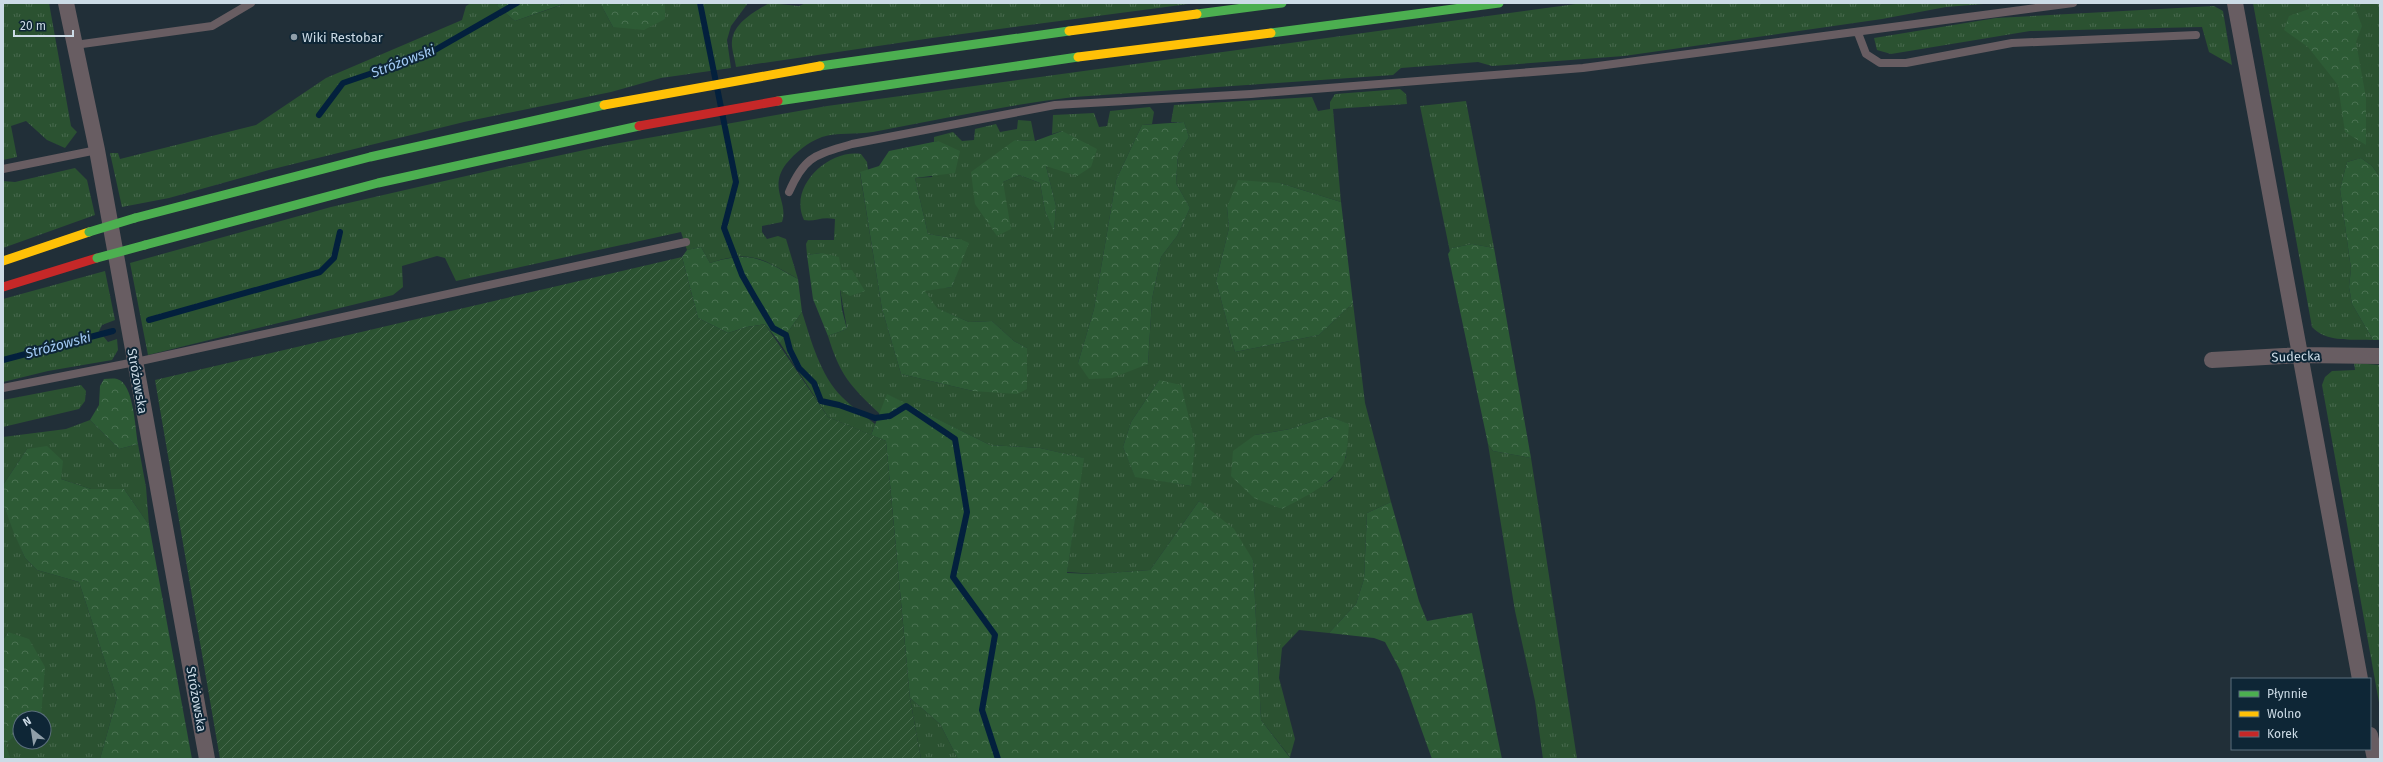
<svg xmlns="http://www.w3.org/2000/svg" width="2383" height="762" font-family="'Fira Sans',sans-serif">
<defs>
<pattern id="grass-tufts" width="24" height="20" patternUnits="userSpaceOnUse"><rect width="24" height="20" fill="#2b5231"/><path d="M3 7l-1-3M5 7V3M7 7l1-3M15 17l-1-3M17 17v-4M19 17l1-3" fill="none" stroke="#496a4f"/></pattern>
<pattern id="forest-crowns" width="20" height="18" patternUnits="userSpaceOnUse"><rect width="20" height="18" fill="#2d5b35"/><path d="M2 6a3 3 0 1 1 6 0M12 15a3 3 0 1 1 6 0" fill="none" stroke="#4a7252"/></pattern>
<pattern id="garden-furrows" width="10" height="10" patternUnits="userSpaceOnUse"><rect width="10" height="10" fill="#2b5231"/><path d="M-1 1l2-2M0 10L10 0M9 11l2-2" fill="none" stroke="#496a4f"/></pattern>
</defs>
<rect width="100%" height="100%" fill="#212f38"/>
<path fill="url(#grass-tufts)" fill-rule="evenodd" d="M3,3H49L71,126L77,132L65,148L47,140L26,121L11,126L17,157L3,160Z
M471,3H498L497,6L515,21L567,3H600L613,27L665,19V3H748L731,26L727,40L731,68L661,78L611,92L464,122L269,170L169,198L122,207L110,153H118L120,159L256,125L326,78L462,20L466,6Z
M769,3L799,6L806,3H1196L932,38L736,67C735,59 731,48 732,41C734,22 755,12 769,3Z
M1583,3H1996L1946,7L1882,19L1624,56L1492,66L1478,62L1401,68L1393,75L1074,97C1007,105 940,119 873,132C857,135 837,132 822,137C808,142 795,153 786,164C768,188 789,203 782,222L762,226V232L767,239L778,236L786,239L798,279C762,259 752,249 710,263L701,247L687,250L681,232L456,281L445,258L437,256L402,266L403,287L393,295L148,355L130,263L331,207L501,168L603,146L827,106Z
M2253,3H2380V177L2372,166L2361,158L2347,162L2340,189L2351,269L2349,287L2352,304L2373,340C2353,339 2327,343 2312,327Z
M2214,6L2223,11L2232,65L2209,52L2202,27L2030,31L1891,54L1877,50L1874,38L1996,18Z
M1400,89L1406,94L1407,104L1333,109L1341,202L1280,183L1227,207L1229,228L1216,281L1235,352L1319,335L1353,303L1365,403L1391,502L1367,513L1364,579L1356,604L1329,633L1299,630L1282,648L1279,678L1295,739L1290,757L1261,720L1253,560L1199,501L1150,570L1095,574L1067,572L1083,458L1040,448L990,445L888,395L880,414C850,386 840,375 828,336L847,329L840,289L841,270L821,253L807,255L806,244L808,240H834L835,219C821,216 815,222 804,220C788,187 828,149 861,154L867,162L868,170L860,173L882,309L901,374L973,391L1027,348L1014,341L992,321L969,322L936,308L924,290L952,287L958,270L960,239L928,234L915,178L932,177L938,141L934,142V137L953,132L962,141L974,140L975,129L996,124L1000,132L1017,129L1018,120L1031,121L1035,141L1015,140L1003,182L1019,175L1040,183L1045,211L1054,231L1056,206L1046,166L1062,131L1052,134L1053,115L1094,113L1099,127L1107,126L1110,111L1150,107L1154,112L1152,124L1142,125L1116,180L1094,309L1078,363L1148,364L1152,299L1161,257L1177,236L1190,208L1176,183L1178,154L1189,137L1184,122H1171L1174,105L1312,97L1318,111L1330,109V102L1335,94ZM1159,380L1191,486L1135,476L1123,447L1131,422ZM1329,416L1348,424L1346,457L1331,480L1281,509L1255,435L1290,429Z
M1466,101L1494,248L1472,244L1452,248L1450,252L1420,106Z
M75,168L87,180L95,215L3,248V181L15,182Z
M105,271L115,320L102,325L99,331L108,342L117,339L118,350L112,360L48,371L3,382V299Z
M802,312C811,340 820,375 842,397C852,407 864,415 875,424L871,435L828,417L780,343Z
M2354,363L2380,365V708L2322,385L2325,377L2332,371L2355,370Z
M81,385L86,391L85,401L79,409L3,427V400Z
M90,420L119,449L138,444L146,487L149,525L124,489H91L61,479L27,449L3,485V437L66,429Z
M1488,444L1493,451L1531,458L1577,759H1543L1535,701L1515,611Z
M3,504L25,558L37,570L79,582L117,698L100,759H11L4,744L20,732V742H44V718H38L41,716L8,632L3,640Z
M910,698L940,724L958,759H921Z"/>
<path fill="url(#forest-crowns)" d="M498,3H566L515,21L497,6Z
M600,3H665V19L644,30L613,27Z
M2310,3H2353L2362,26L2356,42L2366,98V145L2345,132L2338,85L2308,47L2284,30L2289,16L2309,9Z
M1184,122L1189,137L1178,154L1176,183L1190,208L1177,236L1161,257L1152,299L1148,364L1112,378L1089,379L1078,363L1094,309L1116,180L1142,125Z
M1062,131L1097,149L1091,167L1077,176L1046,166L1056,206L1054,232L1045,211L1040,183L1019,175L1003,182L1011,229L997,236L975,204L971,172L1015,140L1035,141Z
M938,141L960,151L955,173L915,178L928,234L960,239L969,243L952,287L925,291L937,308L969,322L992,321L1014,341L1027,348V389L1017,394L973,391L901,374L882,309L860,172L879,166L889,151Z
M2361,158L2372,166L2380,177V340H2373L2352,304L2349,287L2351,269L2340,189L2347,162Z
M1238,180L1280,183L1341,202L1353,303L1319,335L1235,352L1216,281L1229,228L1227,207Z
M1472,244L1494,248L1531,458L1493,451L1488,444L1448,254L1452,248Z
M701,247L710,263C752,250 762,259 798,279L802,312L780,343L765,324L747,327L728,333L698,318L682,257L687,250Z
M821,253L839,257L841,270H852L865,291L850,296L840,290L842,310L847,329L828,336L813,299L807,255Z
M104,379C108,379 113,378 117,379C134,383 135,429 138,444L119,449L90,420L99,405L100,386Z
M1159,380L1181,385L1195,443L1191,486L1135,477L1123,447L1131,422Z
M887,394L990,445L1040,448L1084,458L1067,573L1095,574L1150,570L1199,501L1234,529L1253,560L1261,720L1291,759H958L940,724L910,698L886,441L871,435Z
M1329,416L1349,424C1348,434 1348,445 1346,455C1341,481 1302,498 1282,509L1254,498L1231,476L1233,451L1255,435L1290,429Z
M47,446L63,461L61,479L91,489H124L149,525L192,759H100L117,698L79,582L37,570L25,558L14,533L3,504V485L27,449Z
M1391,502L1419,601L1427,621L1472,613L1502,759H1432L1400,670L1385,642L1374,638L1329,633L1356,604L1364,579L1367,513Z
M8,632L29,639L45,667L41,716L38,718H20V732L5,744L11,759H3V640Z"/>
<path fill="url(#garden-furrows)" d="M682,257L698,318L728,333L747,327L765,324L828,417L886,441L910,698L921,759H220L155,380Z"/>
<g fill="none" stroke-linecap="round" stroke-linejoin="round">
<path stroke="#03203d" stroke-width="6" d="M700,3L736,182L724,228L742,275L754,296L773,328L786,335L790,350L799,368L814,383L821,401L839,405L875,418L890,416L906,406L955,439L967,512L953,577L995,635L982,710L998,759
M319,115L343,83L428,54L517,3
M149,320L320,272L334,258L340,232
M3,360L113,331"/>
<path stroke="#685d62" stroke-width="8" d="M1858,33L1866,54L1880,63H1906L2012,43L2196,35
M75,45L212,26L251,3
M3,169L97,150
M789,192C805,155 816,155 852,144L1055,105L1251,94L1583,68L2073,3
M3,388L145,360L686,242"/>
<path stroke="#685d62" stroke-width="16" d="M66,3L97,150L207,759
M2235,3L2360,679
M2212,360L2301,355L2380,356
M2370,735L2375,759"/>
<path stroke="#4caf50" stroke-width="9" d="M1197,14L1282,3
M1271,33L1499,3
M820,66L1069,31
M778,101L1078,57
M135,218L370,157L604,105
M145,245L378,183L639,126"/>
<path stroke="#ffc107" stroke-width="9" d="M1069,31L1197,14
M1078,57L1271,33
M604,105L820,66
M3,261L89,232"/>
<path stroke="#c62828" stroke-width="9" d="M639,126L778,101
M3,287L97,258"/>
<path stroke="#4caf50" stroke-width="9" d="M89,232L135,218
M97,258L145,245"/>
</g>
<circle fill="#909fa9" stroke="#0e2636" stroke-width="1.5" cx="294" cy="37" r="4"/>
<g text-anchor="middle" stroke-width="4" stroke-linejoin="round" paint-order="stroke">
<g font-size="13" fill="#ccdbe6" stroke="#0e2636" text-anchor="start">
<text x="302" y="42">Wiki Restobar</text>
</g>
<g font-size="13" fill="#ccdbe6" stroke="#0e2636">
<text transform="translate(2296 356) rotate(-2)" y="5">Sudecka</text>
<text transform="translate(138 381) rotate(80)" y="5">Stróżowska</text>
<text transform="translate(197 699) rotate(80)" y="5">Stróżowska</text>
</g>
<g font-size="14" font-style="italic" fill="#a1c9f3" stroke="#0e2636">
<text transform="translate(403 61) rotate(-21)" y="5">Stróżowski</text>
<text transform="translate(58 345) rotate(-15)" y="5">Stróżowski</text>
</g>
</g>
<rect width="2383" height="762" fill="none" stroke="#ccdbe6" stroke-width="8"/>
<rect x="2231" y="678" width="140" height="72" fill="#0e2636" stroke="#5a6e7c"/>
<rect x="2239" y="691" width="20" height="6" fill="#4caf50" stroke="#5a6e7c"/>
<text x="2267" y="698" font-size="12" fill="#ccdbe6">Płynnie</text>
<rect x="2239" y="711" width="20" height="6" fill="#ffc107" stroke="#5a6e7c"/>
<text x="2267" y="718" font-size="12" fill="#ccdbe6">Wolno</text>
<rect x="2239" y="731" width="20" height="6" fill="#c62828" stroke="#5a6e7c"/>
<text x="2267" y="738" font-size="12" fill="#ccdbe6">Korek</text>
<g transform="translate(32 730) rotate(330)"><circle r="19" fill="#0e2636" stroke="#5a6e7c"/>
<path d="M0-3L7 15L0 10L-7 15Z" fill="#909fa9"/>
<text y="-6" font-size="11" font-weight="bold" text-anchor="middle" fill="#ccdbe6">N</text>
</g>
<path d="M14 30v6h59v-6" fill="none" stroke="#ccdbe6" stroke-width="2"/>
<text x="20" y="30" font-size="12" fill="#ccdbe6" stroke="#0e2636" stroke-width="3" paint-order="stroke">20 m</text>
</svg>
